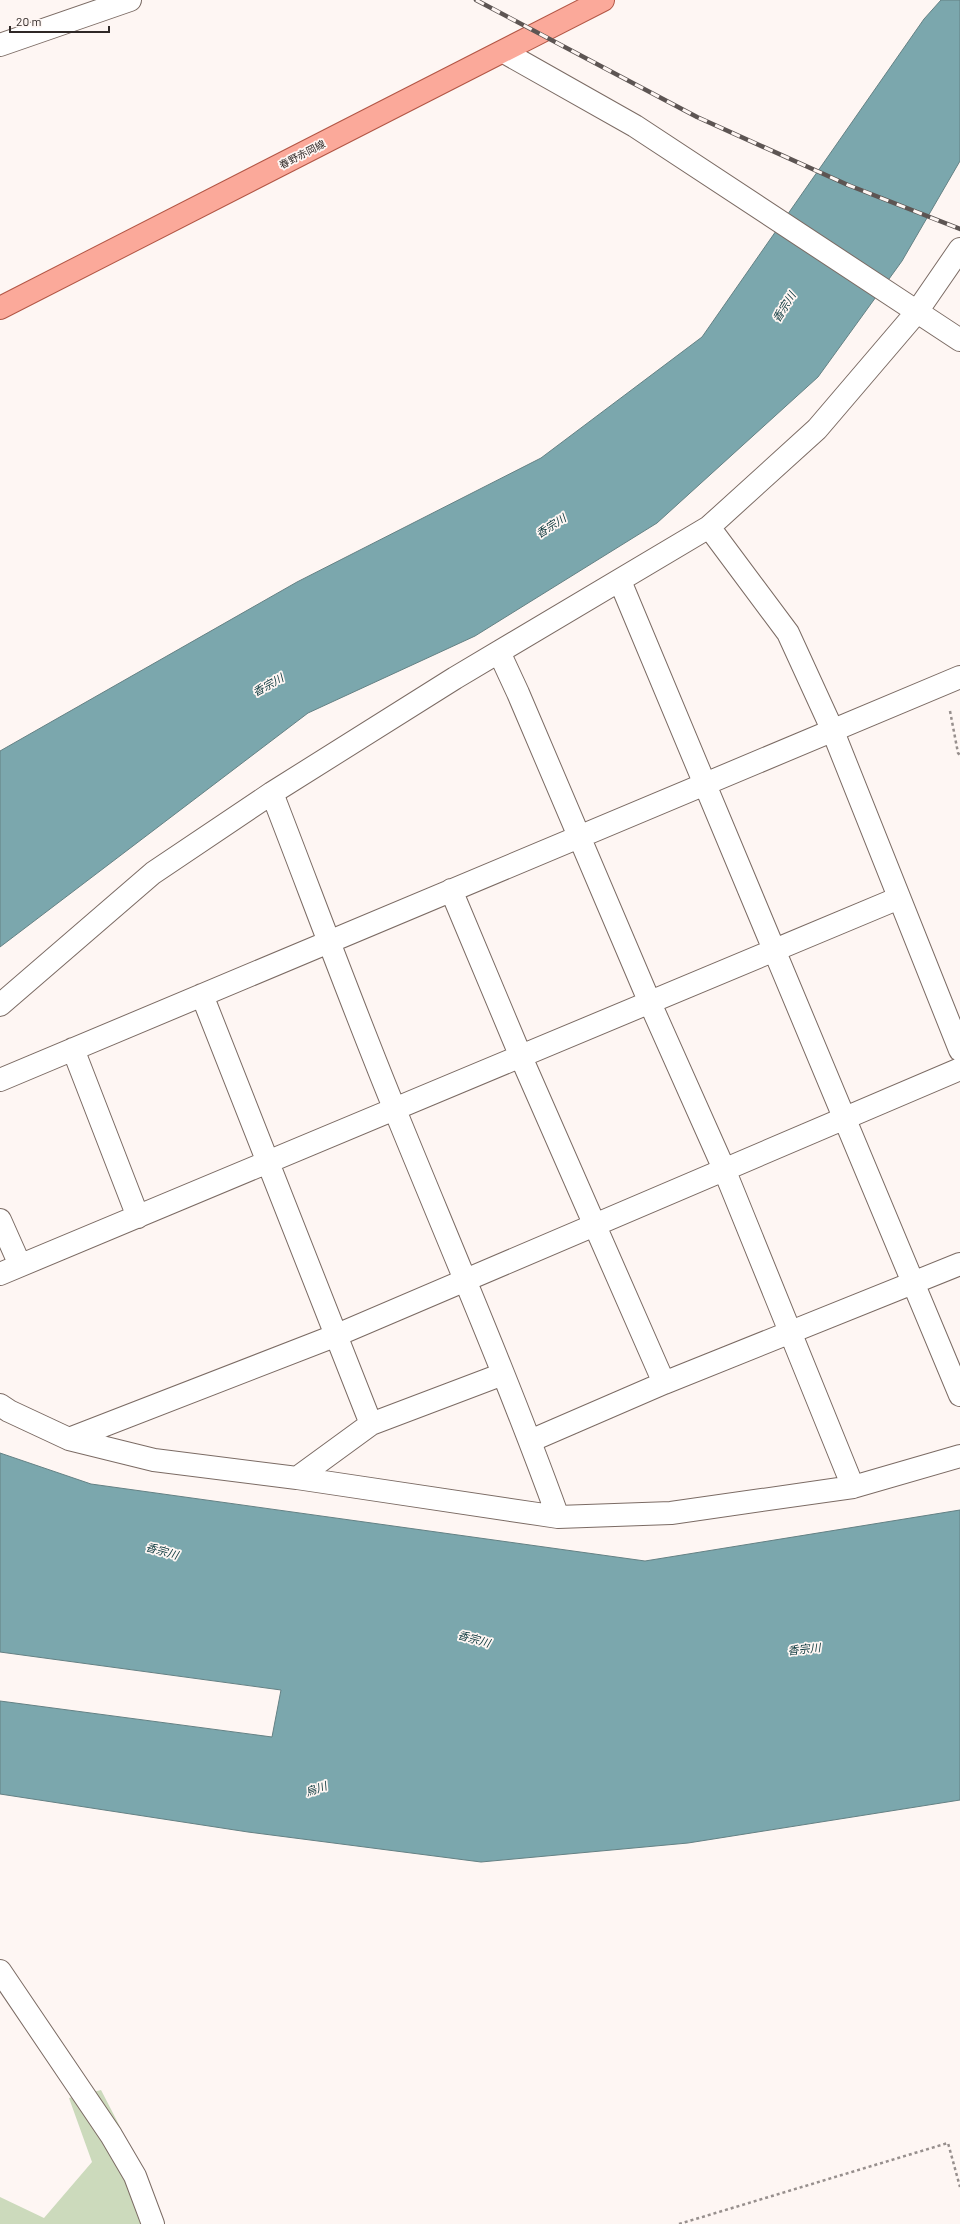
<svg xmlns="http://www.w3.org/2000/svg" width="960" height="2224" font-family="Barlow,'Noto Sans JP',sans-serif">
<rect width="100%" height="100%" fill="#fef6f3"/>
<path fill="#ccdabc" d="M101,2090L130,2146L158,2224H0V2197L44,2218L92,2162L69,2098Z"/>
<path fill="#7ba7ad" stroke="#648184" d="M941,0H960V161L902,261L818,377L657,523L475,636L308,713L0,947V751L297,582L541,458L702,337L924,19Z
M0,1453L91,1484L645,1561L960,1510V1800L688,1843L481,1862L248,1832L0,1794V1701L272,1737L281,1690L0,1652Z"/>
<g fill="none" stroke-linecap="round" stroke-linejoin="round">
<g stroke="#7b6b64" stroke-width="24">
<path id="street" d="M0,45L130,0
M504,52L635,126L960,340
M709,527L788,633L832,729L960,1050
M620,581L960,1395
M499,652L518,693L650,1003L724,1169L853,1487
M272,793C313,899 352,1005 395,1110C450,1245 508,1379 558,1517
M451,890L521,1057L664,1383
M202,995L371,1424
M0,1005L153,873L272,793L455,678L709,527L817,429L916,313L960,249
M73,1049L138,1217
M0,1080L960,677
M0,1220L20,1265
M0,1274L899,898
M0,1405L9,1411L69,1439L154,1460L297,1478L558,1517L671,1513L853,1487L960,1456
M69,1439L337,1335L960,1069
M530,1441L664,1383L960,1264
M297,1478L371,1424L503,1374
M0,1971L111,2135L135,2176L153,2224"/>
</g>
<g stroke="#b25645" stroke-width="24">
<path id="primary" d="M0,308L603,0"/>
</g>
<path stroke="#978f8d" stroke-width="2.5" stroke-dasharray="3 3" stroke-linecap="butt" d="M950,711L958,753L960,755
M679,2224L948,2143L960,2187"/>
<use href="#street" stroke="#fff" stroke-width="22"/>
<use href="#primary" stroke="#fba99a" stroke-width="22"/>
<g stroke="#5d5553" stroke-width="4.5">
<path id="rail" d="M476,0L697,117L848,185L960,229"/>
</g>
<use href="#rail" stroke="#fef6f3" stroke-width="3" stroke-dasharray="9" stroke-linecap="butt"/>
</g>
<g text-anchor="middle" stroke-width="3.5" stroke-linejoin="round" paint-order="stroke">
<g font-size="10" fill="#2f2826" stroke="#fef6f3">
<text transform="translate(302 154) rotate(-27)" y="4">春野赤岡線</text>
</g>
<g font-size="11" font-style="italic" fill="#09363b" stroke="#fef6f3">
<text transform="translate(784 307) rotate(-58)" y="4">香宗川</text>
<text transform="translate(551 526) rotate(-33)" y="4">香宗川</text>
<text transform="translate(268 685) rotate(-29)" y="4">香宗川</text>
<text transform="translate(162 1551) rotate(16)" y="4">香宗川</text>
<text transform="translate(474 1639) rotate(16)" y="4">香宗川</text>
<text transform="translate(804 1649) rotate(-6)" y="4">香宗川</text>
<text transform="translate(316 1789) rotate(-19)" y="4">烏川</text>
</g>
</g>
<path d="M10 26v6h99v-6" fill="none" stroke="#2f2826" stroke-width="2"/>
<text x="16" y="26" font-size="12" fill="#2f2826" stroke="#fef6f3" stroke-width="3" paint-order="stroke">20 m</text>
</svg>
